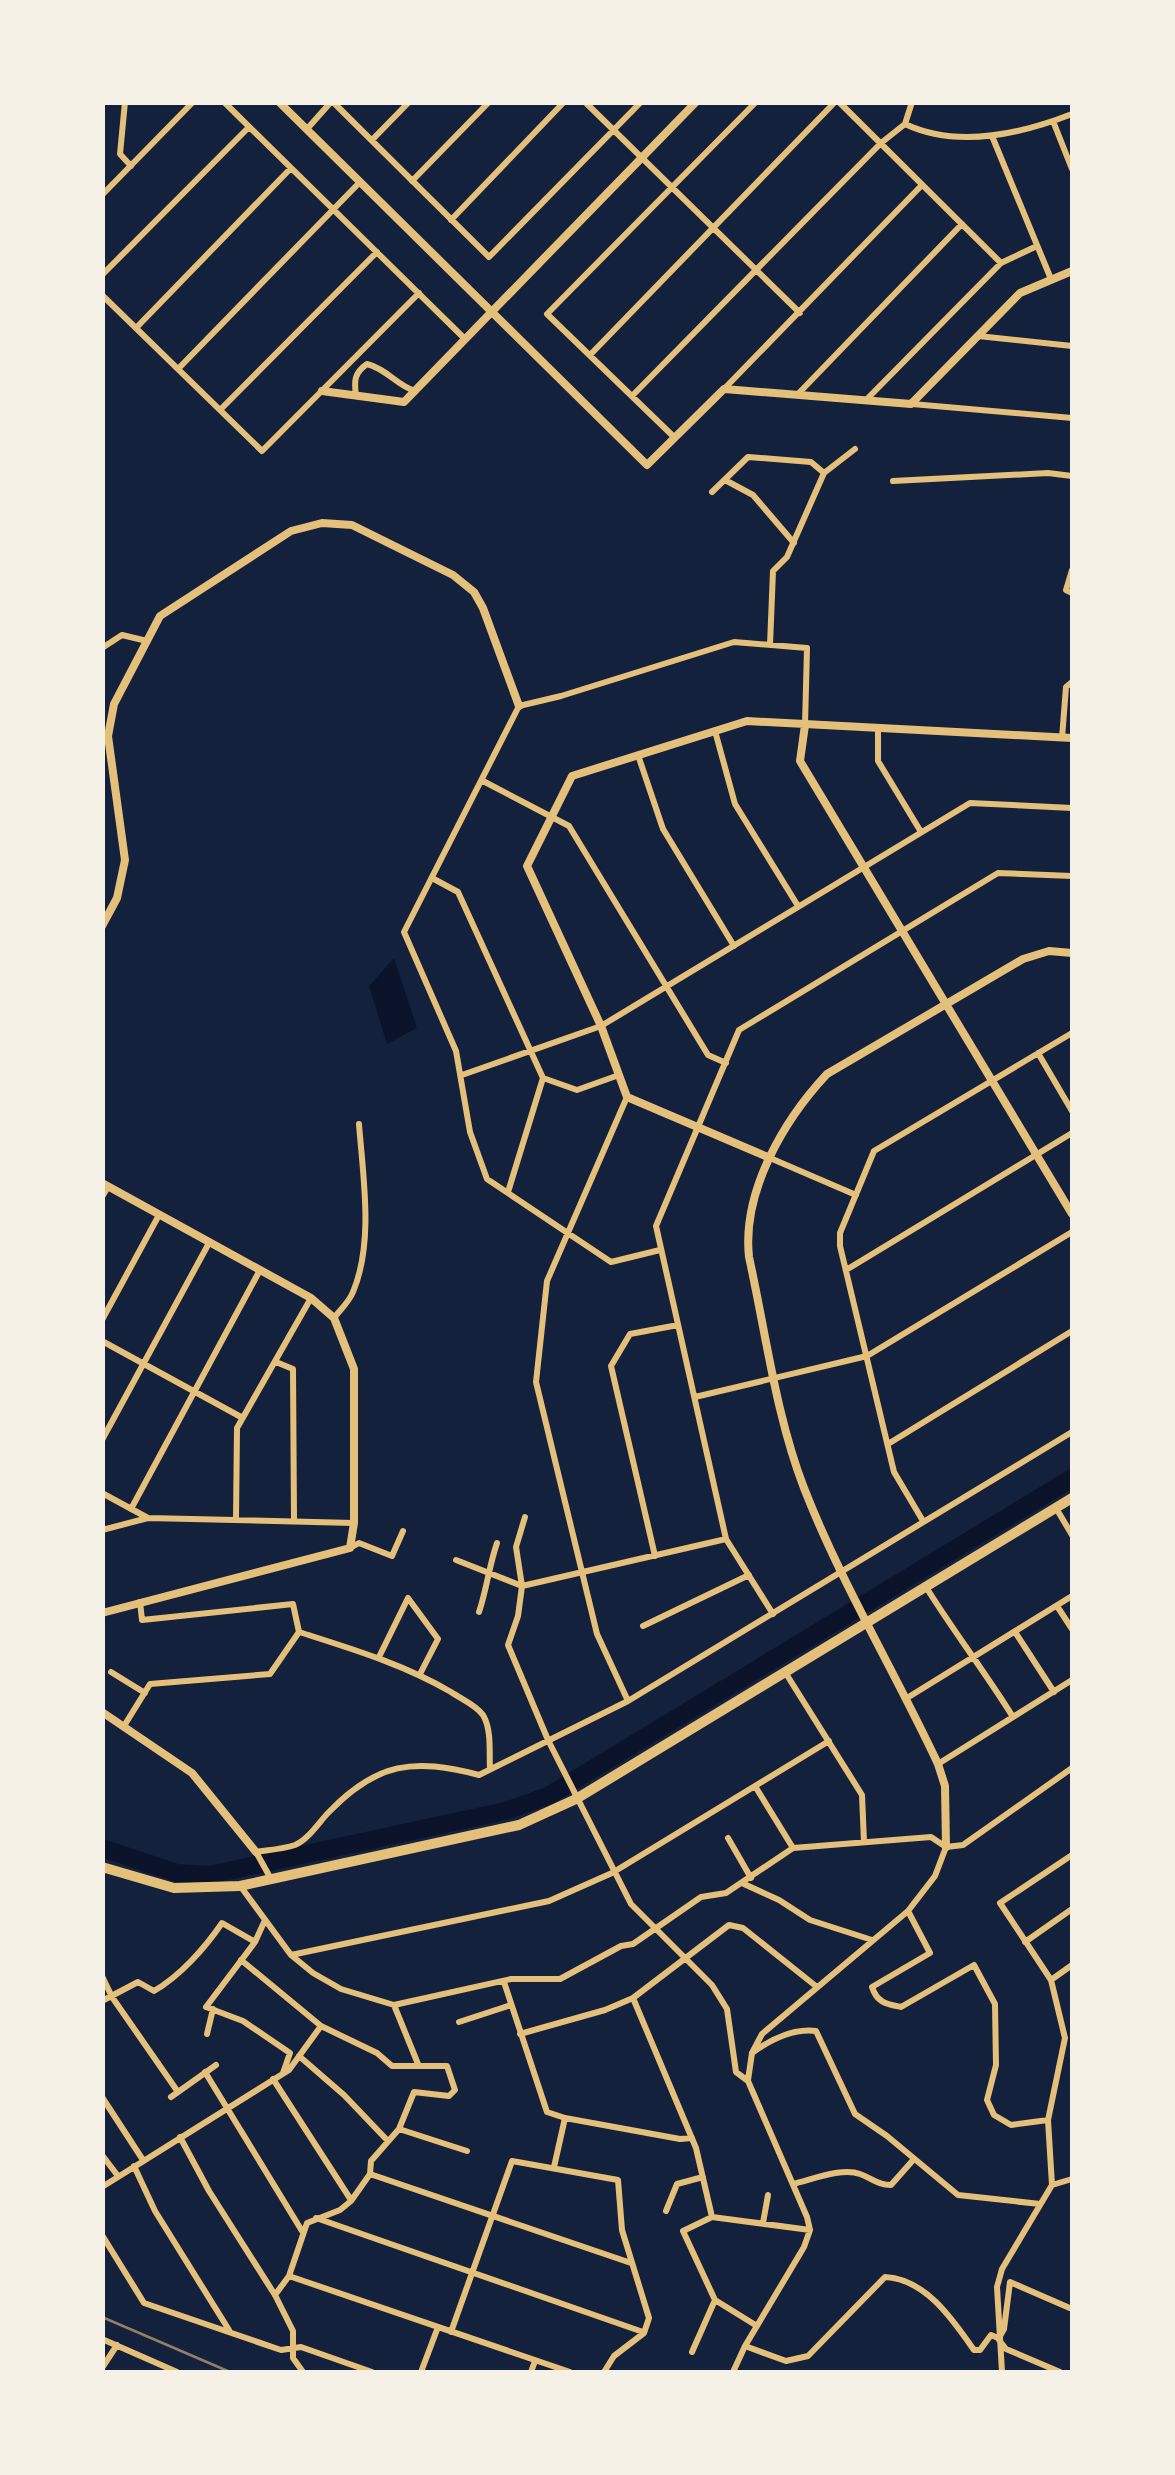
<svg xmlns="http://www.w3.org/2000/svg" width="1175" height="2475" font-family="Overpass,sans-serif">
<rect width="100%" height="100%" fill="#14213d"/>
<path fill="#0b132b" d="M394,958L417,1028L387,1044L369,986Z"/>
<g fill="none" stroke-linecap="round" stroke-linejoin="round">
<path stroke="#0b132b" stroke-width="18" d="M102,1848L177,1873L209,1875L505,1811L548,1796L1072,1478"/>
<path stroke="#e5c07b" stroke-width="6" d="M125,102L120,154L131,166
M224,102L465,339
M333,102L489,257L641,102
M585,102L800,313
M839,102L1001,263
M1053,121L1072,169
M905,124C958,149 1021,134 1072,114
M307,129L331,102
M992,136L1051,279
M372,140L409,102
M412,181L489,102
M102,195L193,102
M451,220L564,102
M102,275L249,127
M102,295L262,451L419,293
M136,328L291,168
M978,336L1072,346
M590,355L835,102
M178,369L360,182
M724,389L922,185
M798,394L962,224
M356,396C354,381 354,373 367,364C387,369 396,385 415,391
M632,396L881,143L905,124L912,102
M868,398L1001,263L1037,246
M912,404L1072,418
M220,410L377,252
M674,437L547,314L756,102
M725,480L753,495L794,543
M893,481L1048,473L1072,476
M712,492L748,457L811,462L824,473
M1072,570L1066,590L1072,593
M770,645L773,571L787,557L824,473L855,449
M102,648L122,635L147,641
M878,730V761L921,832
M715,731L735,804L798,906
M1062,738L1066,687L1072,682
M638,755L663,829L734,946
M483,781L569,826L708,1055L726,1063
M432,878L458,892L543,1078L508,1192
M1038,1053L1072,1111
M462,1075L601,1026L970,803L1072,808
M543,1078L577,1090L619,1075
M627,1097L547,1281L536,1382L597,1634L628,1701
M770,1158L856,1195
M102,1197L108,1187
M660,1250L611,1262L487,1179L470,1132L456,1051L404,932L519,706L561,696L734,642L807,648L805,725
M846,1270L1072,1133
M334,1318C340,1310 349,1302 353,1292C374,1242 363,1177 359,1124
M102,1320L159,1215
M102,1341L241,1417
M276,1362L293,1369L294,1520
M695,1397L867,1356L1072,1232
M102,1440L209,1243
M888,1444L1072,1331
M102,1493L148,1518
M1056,1508L1072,1535
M131,1509L260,1270
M525,1517L516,1547L522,1586L518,1616L508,1645L548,1740L631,1904L712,1985L727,2009L736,2072L748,2081L807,2217L810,2230L804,2247L745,2346L733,2372
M236,1518L237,1428L311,1298
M923,1521L894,1472L840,1246V1233L874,1151L1072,1033
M102,1530L148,1518L354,1523
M350,1548L359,1543L392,1556L403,1531
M655,1556L611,1366L630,1334L678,1325
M456,1560L522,1586L726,1539
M926,1587C954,1632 985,1672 1013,1717
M1057,1606L1072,1629
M479,1612C487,1588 489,1566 497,1543
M773,1614L726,1539L656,1226L739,1030L998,873L1072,876
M643,1626L749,1575
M299,1632C352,1649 403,1664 451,1692C461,1699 476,1705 483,1715C492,1730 489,1753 490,1769
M1015,1632L1054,1692
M379,1657L408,1598L438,1639L420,1674
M111,1672L145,1693
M785,1672L862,1795L864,1842
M907,1698L1072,1596
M124,1726L150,1684L270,1674L299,1632L293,1604L142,1620L140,1602
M938,1764L1072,1680
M755,1786L793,1848
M728,1838L751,1878
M271,1879L256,1852C269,1850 283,1849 295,1845C308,1840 319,1822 329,1812C377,1762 414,1758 479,1775L628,1701L1072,1432
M744,1884L779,1900L810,1920L872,1940
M241,1887L291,1955L313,1973L341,1989L394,2005L511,1979H560L621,1946L633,1944L701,1897L726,1893L793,1848L931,1837L946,1847L963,1845L1072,1768
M908,1911L930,1953L872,1987C877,2003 887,2004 901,2007L974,1965L995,2004L996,2065L987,2100L994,2115L1011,2125L1048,2120
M265,1920L255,1942L206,2007L243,2021L290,2053L283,2073
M1025,1942L1072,1909
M291,1955L549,1901L612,1873L829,1741
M241,1960L321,2026L377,2053L392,2066H447L455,2090L449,2096L414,2092L399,2129L371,2161L370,2174L351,2201L340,2210L307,2223L289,2276L275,2295
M102,1976L112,1997L178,2092
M1051,1980L1072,1965
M504,1982L547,2112L565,2118L680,2139L692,2138
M633,1998L696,2148L712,2217
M102,2001L138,1982L154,1991C180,1976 205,1948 222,1923L255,1942
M394,2005L418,2064
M459,2022L511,2005
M207,2034L213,2009
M520,2034L605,2010L633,1998L729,1925L743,1928L817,1987
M752,2053C770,2040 792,2028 816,2031L855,2114L887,2136L958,2195L1040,2204
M299,2056L344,2095L387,2140
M205,2072L302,2231
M273,2079L351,2200
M748,2080L752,2053L762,2034L908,1911L935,1876L946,1847
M102,2097L143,2160
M171,2097L216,2065
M399,2129L467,2151
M180,2137L209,2191L275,2295L293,2331V2358L303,2372
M102,2155L118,2176
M134,2166L155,2211L229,2330
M554,2167L565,2118
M370,2174L631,2263
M793,2184C811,2180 842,2167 860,2174C872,2178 877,2185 891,2185L914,2159
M1052,2185L1072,2179
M102,2187L289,2070L321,2026
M666,2211L677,2184L703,2177
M316,2218L643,2332
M763,2223L768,2195
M102,2235L144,2303L281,2350L301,2347L372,2372
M289,2276L570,2372
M757,2326L715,2300L683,2231L712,2217L810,2230
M451,2332L512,2161L618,2180L622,2230L649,2318L644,2333L614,2356L604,2372
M1000,2336L1004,2329L1010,2282L1072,2309
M102,2339L177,2372
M999,2340L1006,2349L1060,2372
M745,2346L786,2361L808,2356L885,2277C926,2279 953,2320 974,2350H980L991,2335L998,2338
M692,2352L715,2300
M102,2368L117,2345
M421,2372L438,2327
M531,2372L535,2361
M1002,2372L997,2287L1002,2269L1052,2185L1048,2120L1065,2038L1051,1980L1000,1903L1072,1855"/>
<path stroke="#e5c07b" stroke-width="8" d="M279,102L647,465L724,389L911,404L1020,293L1072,271
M322,391L404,402L696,102
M805,725L800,761L1072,1214
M102,926L117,898L125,860L108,736L114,704L160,616L291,531L322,523L352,525L453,575L474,592L483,608L519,706
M770,1158L627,1097L601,1026L527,866L572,776L747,721L1072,738
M102,1183L311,1298L334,1318L354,1369V1523L350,1548L102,1613
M102,1712L192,1773L256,1852
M946,1847L945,1786L938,1764C895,1672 841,1583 804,1488C776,1416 766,1334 749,1257C742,1192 783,1121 827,1074L1023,959L1049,951L1072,953"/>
<path stroke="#e5c07b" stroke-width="10" d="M102,1867L174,1888L240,1886L519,1825L576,1799L1072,1498"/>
<path stroke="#918062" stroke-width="2.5" d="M102,2317L230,2372"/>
</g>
<rect width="1175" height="2475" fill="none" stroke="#f6f1e7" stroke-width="210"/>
</svg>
